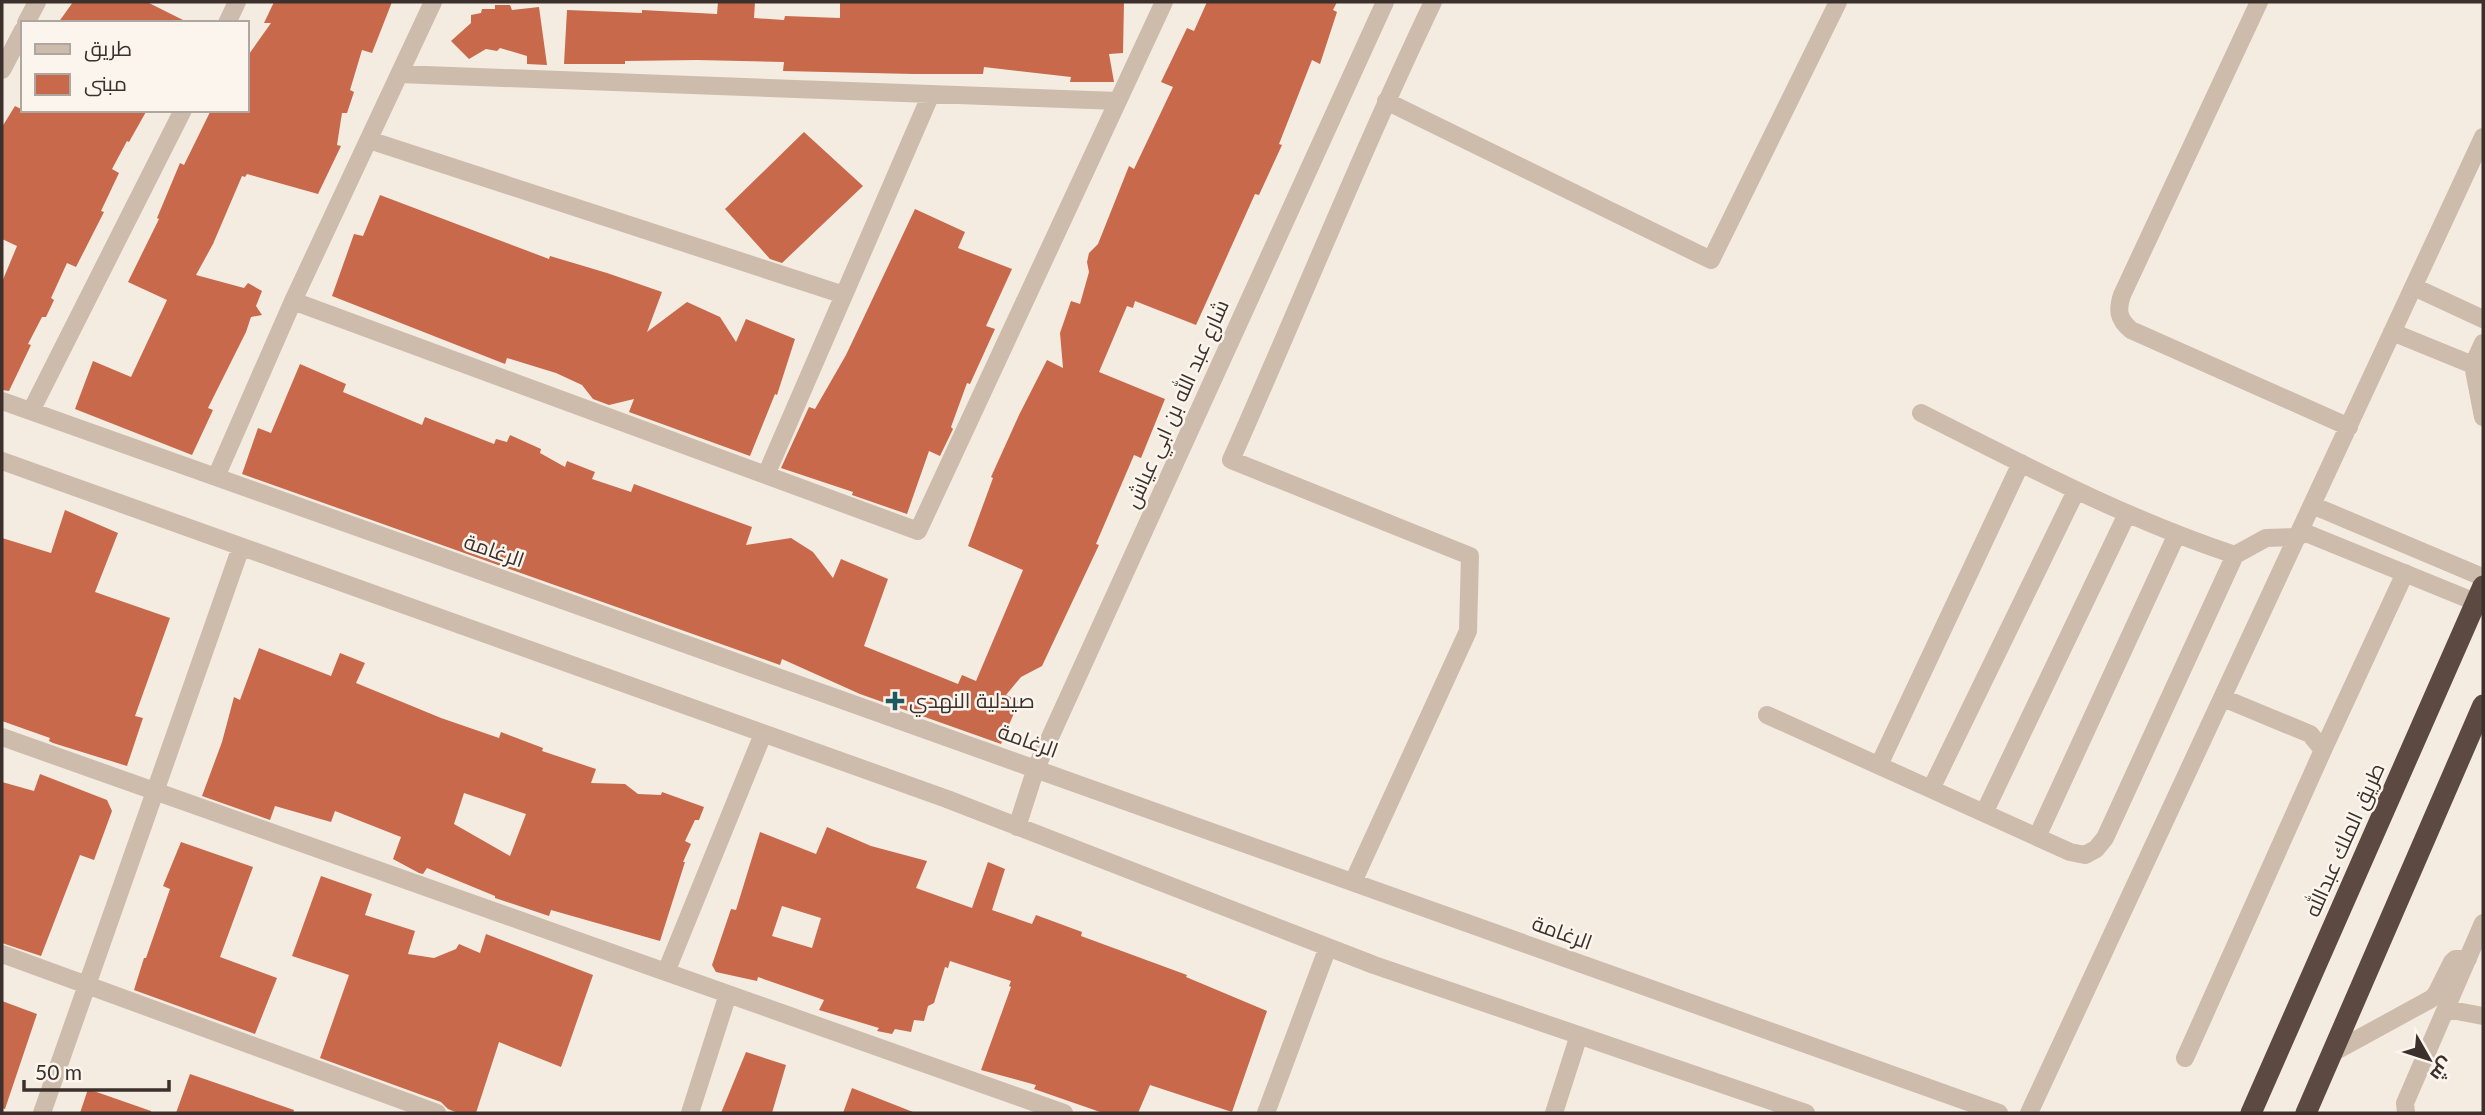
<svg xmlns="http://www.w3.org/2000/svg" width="2485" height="1115" font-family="Lato,Cairo,sans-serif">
<rect width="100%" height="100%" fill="#f4ebe1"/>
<path fill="#c8694b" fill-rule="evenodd" d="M73,2H147L189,23H58Z
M274,2H392L372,53L362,50L350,90L354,92L347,113H342L337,145L341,146L318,194L247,174L245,177L242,176L213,244L196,275L244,288L248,283L262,291L256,306L262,315L251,317L246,332L208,408L213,410L192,455L75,409L93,361L131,377L167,300L128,282L159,219L157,218L180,163L184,165L211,110H247V57L271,23H264Z
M718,2H755L754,18L784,20L785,16L840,18V2H1124L1123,53L1109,54L1114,82H1070L1071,77L984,67L983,74H914L783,71L784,62L697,60L625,61V64H564L567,10L642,13V10L717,14Z
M1207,2H1337L1333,10L1337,12L1320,64L1312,60L1279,144L1282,145L1259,195L1255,194L1196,325L1135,301L1133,308L1127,306L1099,372L1165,399L1141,458L1134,455L1096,544L1099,545L1042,666L1021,677L1006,695L1019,701L1001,744L860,694L782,659L780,665L242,474L258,428L271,433L300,364L346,384L343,392L422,425L425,417L494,444L496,439L507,442L510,435L541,449L540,453L565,467L567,461L595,472L592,479L631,492L634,484L752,527L746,545L791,538L813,552L833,578L841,559L888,579L864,646L958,684L962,675L976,681L1023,570L968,546L993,478L991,477L1019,415L1047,360L1063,368L1060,333L1071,301L1080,304L1089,272L1087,262L1089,253L1098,244L1129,166L1134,169L1173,87L1161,82L1187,28L1194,31Z
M495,5H510L512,10L539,7L547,65L527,64V56L500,48L497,51L486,49L469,59L451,41L471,23V15L481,13L482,9H495Z
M15,106L23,110H147L129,142L127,141L112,169L119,173L101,211L104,212L76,267L67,263L51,298L54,300L46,317H42L28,344L31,345L9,391L2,390V282L17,246L2,239V127Z
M804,132L863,186L782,263L770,259L725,209Z
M380,195L549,259L550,256L607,273L662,292L647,332L687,302L720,317L736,342L746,319L795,339L777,395L775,394L750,456L629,412L634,399L609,405L593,399L582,385L556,373L507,358L505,364L332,296L354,234L363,236Z
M915,209L965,232L958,248L1012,269L986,326L995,329L970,384L967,383L951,427L953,429L940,456L929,451L907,514L852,495L853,492L781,468L809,407L815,409L846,355Z
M65,510L118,533L95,592L170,618L135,716L143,718L127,766L53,743L49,741L50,738L2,721V538L51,553Z
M259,648L331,676L340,653L365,663L356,683L441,718L499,738L501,732L543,748L542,751L596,769L591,783L625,784L638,794L661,795L662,792L704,807L699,820H695L685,841L691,844L683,862H685L660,941L551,910L549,916L495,898V896L427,868L423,874L419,873L393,859L401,837L335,811L331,822L275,806L270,820L202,796L222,742L234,697L240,700ZM464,793L526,814L510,856L454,824Z
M40,774L107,800L112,811L94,860L80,855L41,956L2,943V782L34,791Z
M827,827L871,846L927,861L916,888L972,908L988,862L1005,869L992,910L1032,924L1036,915L1082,932L1081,936L1187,975L1186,977L1267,1011L1232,1112L1150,1085L1138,1113H1103L1034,1089L1036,1085L981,1070L1011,987L1009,986L1011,981L950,961L948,968L945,967L934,1003L928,1006L924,1021L914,1020L911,1032L895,1029L892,1034L877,1031L879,1028L819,1010L824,1000L758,977L757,981L716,972L712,965L731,909L736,910L760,832L816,854ZM782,906L821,918L812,948L772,936Z
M181,842L253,867L220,957L277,978L255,1034L134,990L144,958H146L170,889L163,886Z
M321,876L372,894L365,915L415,931L408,954L434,958L456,949L459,944L480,953L486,934L593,975L561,1067L499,1042L476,1113H458L448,1109L441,1102L320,1058L349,975L292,956Z
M2,1001L37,1014L5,1109L2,1108Z
M746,1052L786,1065L772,1113H721Z
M190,1074L294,1110L293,1113H176Z
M852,1088L913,1112L912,1113H843Z
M88,1089L151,1111V1113H80Z"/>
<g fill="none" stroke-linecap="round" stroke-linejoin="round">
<path stroke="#cdbbac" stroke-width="18" d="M2259,2L2122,295C2117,310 2118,319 2131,330L2349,427
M26,23L37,2
M227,23L237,2
M2,70L23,30
M399,74L1118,101
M1386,101L1711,260L1838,2
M369,140L844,295
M2414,287L2483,319
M293,301L918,531L1164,2
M2392,332L2473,365
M2483,343L2473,365L2483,417
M2,401C668,637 1333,875 1999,1113
M31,411L183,110
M1921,413C2024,465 2126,519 2235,555L2266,538L2298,537
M2,461L947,799L1374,965L1806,1113
M766,475L931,94
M216,477L293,301L433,2
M2312,505L2480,576
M2301,531L2473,601
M1767,715L2070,852L2085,855L2096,849L2105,838L2235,555
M2,737L1064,1113
M2323,750L2405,573
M1879,765L2021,463
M1931,789L2076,491
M1984,813L2127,514
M1017,827L1036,768L1385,2
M2037,837L2176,536
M1353,882L1468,631L1470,556L1231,460C1299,307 1361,153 1433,2
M2,954L437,1113
M666,972L763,734
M2446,1009L2483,1016
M2332,1053L2431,999L2436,994L2452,962L2455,959H2468
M2185,1058L2323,750L2310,734L2223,698
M42,1113L241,547
M690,1113L728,994
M1266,1113L1328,947
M1554,1113L1579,1035
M2029,1113L2483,137
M2406,1113L2405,1103L2483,923"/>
<path stroke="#5c4a42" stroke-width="21" d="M2251,1113L2483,586
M2306,1113L2483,705"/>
</g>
<path fill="#1f5a5e" stroke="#fbf5ee" stroke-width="2.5" d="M891.5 690.5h7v7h7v7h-7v7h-7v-7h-7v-7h7z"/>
<g text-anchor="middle" stroke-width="5" stroke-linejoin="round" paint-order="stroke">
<g font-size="21" fill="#3b302b" stroke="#fbf5ee">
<text transform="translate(1177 404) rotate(-66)" y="7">شارع عبد الله بن ابي عياش</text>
<text transform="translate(494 551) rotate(19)" y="7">الرغامة</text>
<text transform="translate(1028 741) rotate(20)" y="7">الرغامة</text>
<text transform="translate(2345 840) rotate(-66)" y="7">طريق الملك عبدالله</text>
<text transform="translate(1562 933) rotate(20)" y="7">الرغامة</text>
</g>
<g font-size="21" fill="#3b302b" stroke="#fbf5ee" text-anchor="start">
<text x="909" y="708">صيدلية النهدي</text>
</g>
</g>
<rect width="2485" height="1115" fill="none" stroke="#3b302b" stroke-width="7"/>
<rect x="21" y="21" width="228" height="91" fill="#fbf5ee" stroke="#aea6a0" stroke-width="2"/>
<rect x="35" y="44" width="35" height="10" fill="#cdbbac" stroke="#aea6a0" stroke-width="2"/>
<text x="84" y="56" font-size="21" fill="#3b302b">طريق</text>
<rect x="35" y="74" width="35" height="21" fill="#c8694b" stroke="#aea6a0" stroke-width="2"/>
<text x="84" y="91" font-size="21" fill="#3b302b">مبنى</text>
<g transform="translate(2429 1059) rotate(129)" stroke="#fbf5ee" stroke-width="5" paint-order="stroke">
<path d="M0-5L12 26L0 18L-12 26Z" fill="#3b302b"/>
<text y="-10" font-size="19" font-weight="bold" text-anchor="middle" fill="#3b302b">ش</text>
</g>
<path d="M24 1080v10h145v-10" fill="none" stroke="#3b302b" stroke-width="3.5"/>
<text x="35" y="1080" font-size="21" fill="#3b302b" stroke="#fbf5ee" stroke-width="5" paint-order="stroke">50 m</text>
</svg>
